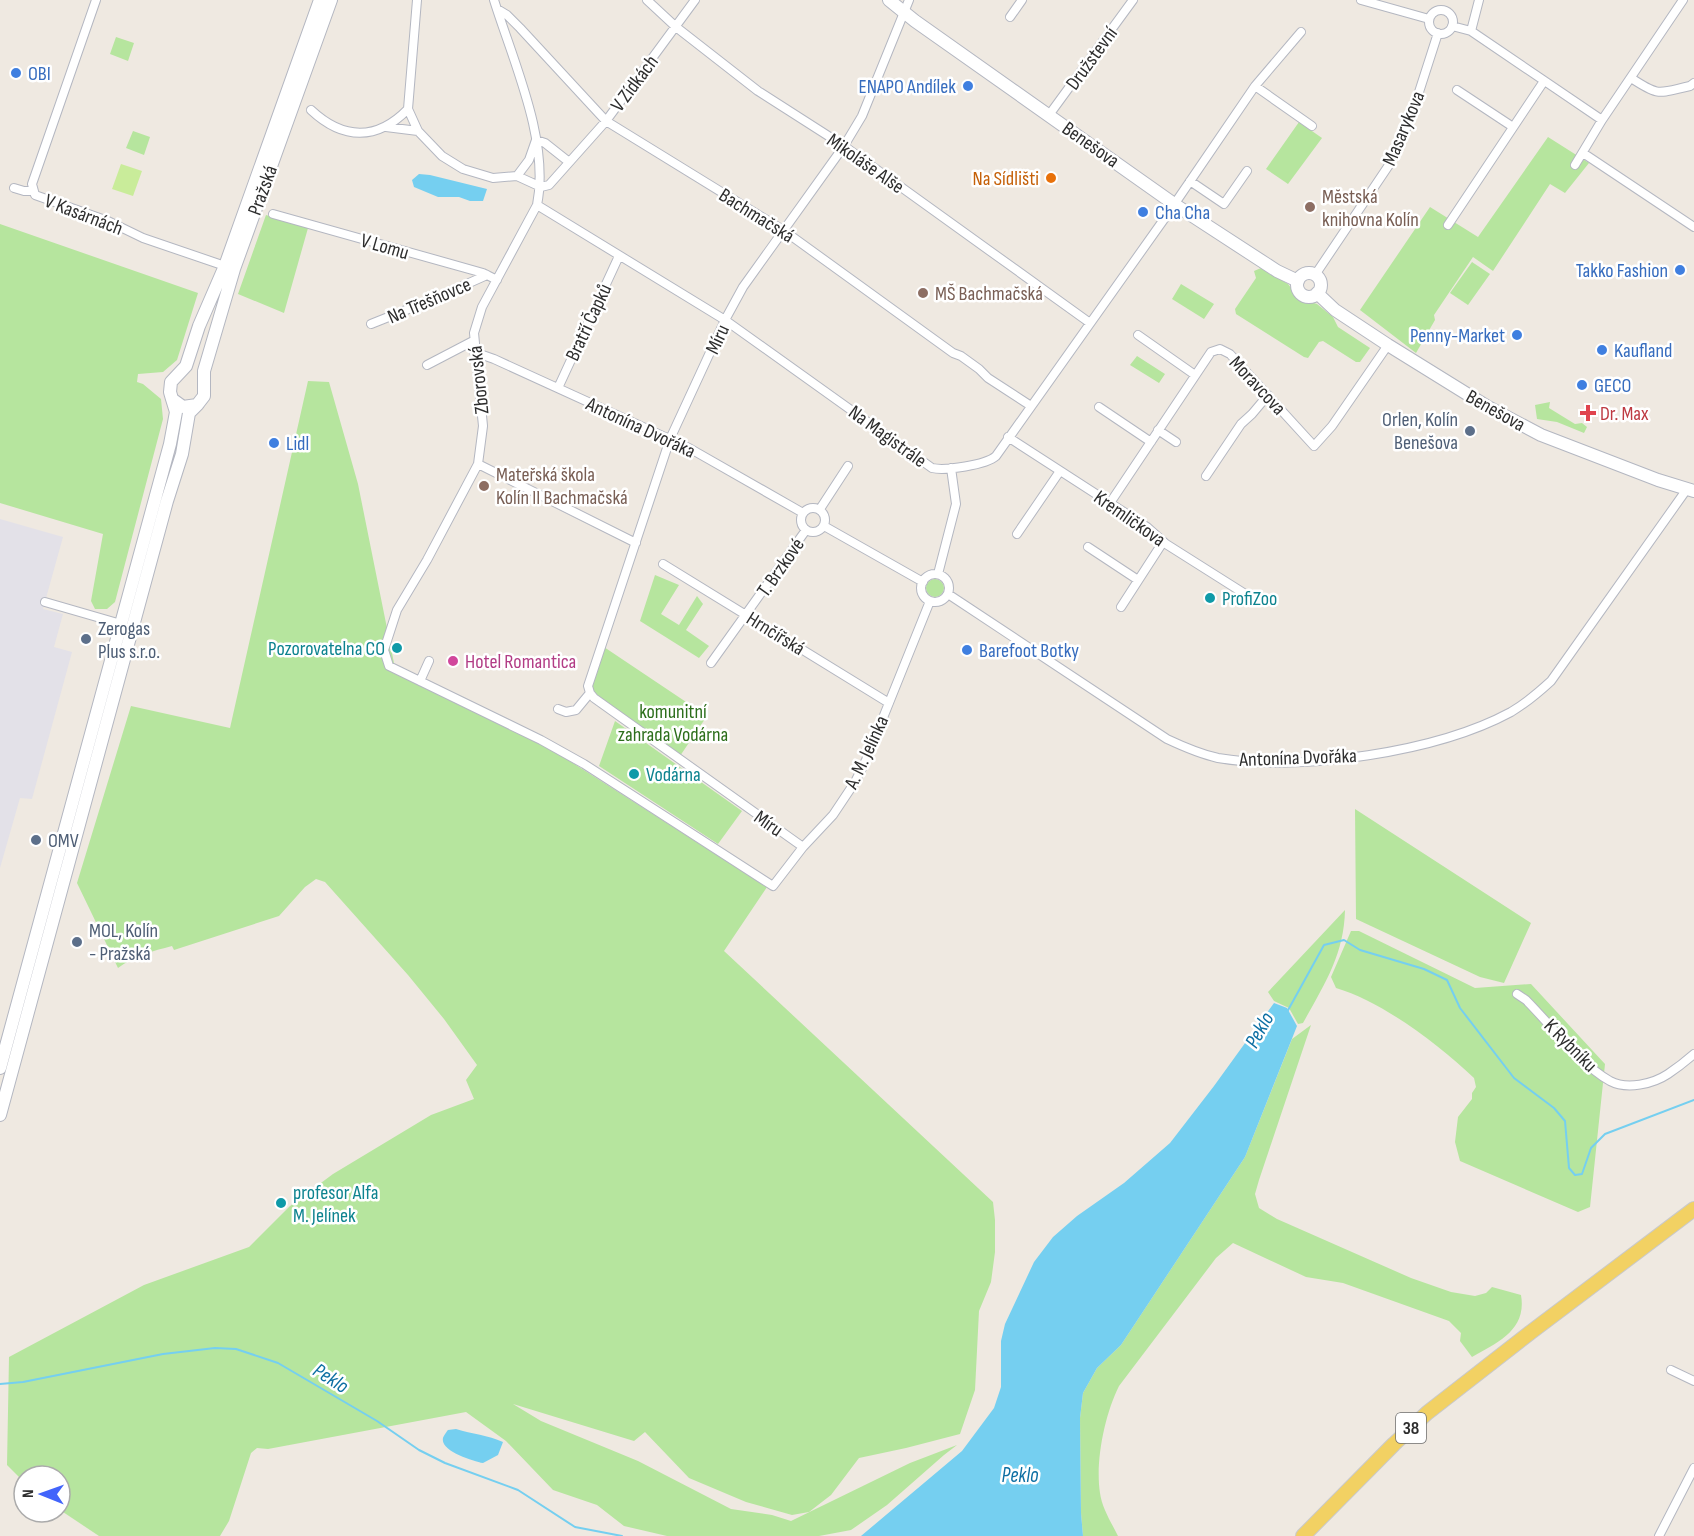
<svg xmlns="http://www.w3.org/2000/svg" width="1694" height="1536" font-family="'Sofia Sans Condensed',sans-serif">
<rect width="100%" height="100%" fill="#efe9e1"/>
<path fill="#e3e1e8" d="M0,519L63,537L43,609L63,614L54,647L72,652L32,799L20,798L0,868Z"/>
<path fill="#b6e59e" d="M116,37L134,43L128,61L110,54Z
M1299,122L1322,138L1288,184L1266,169Z
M133,131L150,137L144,155L126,148Z
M1548,137L1589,163L1565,193L1550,184L1493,271L1473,257L1434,315L1435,320L1416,353L1360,310L1430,207L1478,237Z
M266,215L308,228L284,313L238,294Z
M0,224L198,293L177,360L163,372L138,374L137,382L143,384L161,399L163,419L115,602L107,609H95L91,601L103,534L0,503Z
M1472,262L1490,274L1468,305L1450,293Z
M1261,268L1288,284L1299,298L1317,304L1333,317L1338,327L1370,348L1360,362H1356L1323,341L1319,342L1308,358L1304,357L1236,314L1235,309L1256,278L1254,271Z
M1181,284L1214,304L1204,319L1172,299Z
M1137,356L1165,374L1159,383L1130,365Z
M308,381L329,382L358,484L396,673L540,742L767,887L724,951L993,1202L995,1220V1252L991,1282L979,1311L975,1390L960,1434L906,1448L859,1458L831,1495L809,1512L792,1515L746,1502L689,1478L645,1432L634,1441L513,1404L541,1421L638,1461L731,1509L772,1515L791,1521L910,1463L957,1445L944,1455L887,1505L851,1530L819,1536H667L624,1526L597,1505L553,1490L506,1441L466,1412L268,1449L257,1448L251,1453L229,1521L220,1536H99L60,1510V1476H24V1482L7,1465L9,1357L144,1285L249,1247L290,1206L333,1174L431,1115L474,1099L466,1080L477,1065L444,1019L408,975L325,882L316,879L305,887L279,916L174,950L172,946C153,951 134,956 118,968L77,883L131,706L230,728Z
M1550,402L1549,408L1575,424L1582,423L1587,427L1584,433L1557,422L1537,419L1535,405Z
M655,575L679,585L661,614L679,625L697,596L703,604L686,630L709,646L699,658L640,621Z
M926 588a9 9 0 1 1 18 0a9 9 0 1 1-18 0Z
M604,647L707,716L680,756L592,693V685Z
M615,721L742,811L718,844L599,766Z
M1355,809L1531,923L1504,983L1480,977L1356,919Z
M1345,910C1344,955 1324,985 1303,1023L1298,1024L1289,1008L1274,1001L1268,992Z
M1351,931H1359L1475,988L1531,984L1605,1064L1590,1207L1578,1212L1460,1161L1455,1142L1458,1117L1472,1099V1093L1476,1087L1474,1078C1438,1044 1383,1002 1336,988L1331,977Z
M1311,1025L1259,1180L1255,1194L1259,1208L1277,1219L1411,1278L1451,1292L1475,1296L1486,1293L1492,1287L1521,1295C1527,1330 1498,1342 1472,1357L1460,1341L1461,1333L1449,1321L1343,1283L1306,1277L1233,1243L1216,1258L1119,1386C1105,1414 1095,1461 1100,1493C1102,1508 1111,1522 1118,1536H1083L1081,1513L1080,1418L1083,1393L1097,1368L1121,1345L1245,1157L1292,1039Z"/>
<path fill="#c9ec9a" d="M121,164L142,171L133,196L112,189Z"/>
<path fill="#75cff0" d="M419,174L430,175L487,189L483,201H470L459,197H438L414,187L412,180Z
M1274,1003L1287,1008L1297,1026L1245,1157L1121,1345L1097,1368L1083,1393L1080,1418L1081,1513L1083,1536H861L962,1451L994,1408L1001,1387V1341L1005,1324L1034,1262L1053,1237L1077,1216L1124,1183L1170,1143L1214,1086Z
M456,1429C472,1434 488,1435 503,1442L498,1455L483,1463C473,1461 440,1451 443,1438C443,1437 447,1431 448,1430Z"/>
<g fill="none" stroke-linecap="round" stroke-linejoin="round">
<path stroke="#75cff0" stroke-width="2" d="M1287,1012L1324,945L1344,940L1360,950L1424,969L1447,980L1460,1008L1514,1078L1554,1108L1565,1121L1569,1168L1575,1175L1582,1174L1591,1148L1605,1134L1694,1100
M0,1384L23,1382L163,1354L215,1348L236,1349L278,1363L377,1421L419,1450L445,1463L518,1490L575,1527L622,1536"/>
<g stroke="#b4b7c1" stroke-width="10">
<path id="street" d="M96,0L32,184L35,195L108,221L143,238L225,266
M417,0L408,109L418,131L442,156L463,169L493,178L517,176L541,187L549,185L606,121L695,0
M494,0C513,61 550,141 537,205L482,307L474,333L483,426L478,464L427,560L397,610L384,650L389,666L541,740L584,764L773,886L803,847L833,815L855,782L866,760L930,601
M647,0L676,27L758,91L844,146L1090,323
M1361,0L1429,19
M497,9L507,15L520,28L606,121L783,230L953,353L961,356L979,369L988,378L1031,406
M1429 22a12 12 0 1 1 24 0a12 12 0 1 1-24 0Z
M1010,17L1022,0
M1452,26L1471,31L1602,120
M1471,31L1479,0
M1631,78C1660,97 1658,93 1690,86L1694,83
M1255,86L1312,126
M1457,90L1513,127
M311,110C343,140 377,141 408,109
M1049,115L1133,0
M386,127L418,131
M1583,153L1694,227
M1575,165L1602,120L1683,0
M517,176L529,160L536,140L545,143L569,162
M1190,181L1224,204L1247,171
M14,188L24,191H33
M537,205L725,320L932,468C945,471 986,465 996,456L1167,215L1255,86L1301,32
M273,214L483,273L497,280
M1448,225L1544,81
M1315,275L1389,165L1410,120L1438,33
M371,324L431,300L487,275
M1138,335L1195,375
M474,352L494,359L689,448L803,513
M427,365L473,341
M558,388L619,256
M1099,407L1151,442
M1158,430L1176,442
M1008,437L1147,527L1166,544L1253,599
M478,464L636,543
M1206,476L1241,424L1252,414L1268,395
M1110,503L1211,352L1220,349L1230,354L1314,446L1332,426L1388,345
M801 520a12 12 0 1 1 24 0a12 12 0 1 1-24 0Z
M820,509L848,466
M824,526L923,582
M1017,534L1060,471
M1088,547L1138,580
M663,564L889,703
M938,574L956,504L951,468
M921 588a14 14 0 1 1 28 0a14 14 0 1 1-28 0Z
M948,594L1167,739C1184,747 1200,754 1218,758C1302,772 1437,752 1511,712C1526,703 1538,693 1551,681L1687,489
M45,602L121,624
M1121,607L1163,542
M711,663L806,530
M420,681L429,661
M558,709L566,712L576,710L590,693
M803,847L594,698L590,693L588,686L670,439L725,320L743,287L844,146L862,116L909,0
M1517,994L1526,1000C1551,1025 1580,1064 1610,1081C1627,1090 1653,1084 1668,1074C1677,1068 1686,1061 1694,1054
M1671,1370L1694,1381
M1659,1536L1694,1468"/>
</g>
<g stroke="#b4b7c1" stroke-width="14">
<path id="secondary" d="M320,0L225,266L199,326L186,366L171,382L170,392L172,399L183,407L197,405L204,396V371L234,269L331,0
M889,0L915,21L1174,204L1277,271L1298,281
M1297 285a12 12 0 1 1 24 0a12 12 0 1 1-24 0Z
M1317,293L1335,310L1388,345L1488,407L1541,435L1658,480L1694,491
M0,1068L170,444L176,412L172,399
M0,1115L167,501L182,454L189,413L198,404"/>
</g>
<g stroke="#c9c9c9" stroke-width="16">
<path id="primary" d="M1303,1536L1394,1444L1427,1413L1531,1332L1694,1209"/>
</g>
<use href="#street" stroke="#fff" stroke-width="8"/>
<use href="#secondary" stroke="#fff" stroke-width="12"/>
<use href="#primary" stroke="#f2d163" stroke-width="14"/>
</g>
<g fill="#3f7fe0" stroke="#fff" stroke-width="2">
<circle cx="16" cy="73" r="6"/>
<circle cx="968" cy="86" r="6"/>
<circle cx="1143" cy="212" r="6"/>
<circle cx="1680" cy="270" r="6"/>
<circle cx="1517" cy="335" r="6"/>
<circle cx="1602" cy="350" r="6"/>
<circle cx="1582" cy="385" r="6"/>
<circle cx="274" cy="443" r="6"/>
<circle cx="967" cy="650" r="6"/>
</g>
<circle fill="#e8710a" stroke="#fff" stroke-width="2" cx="1051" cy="178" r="6"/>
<g fill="#8d6e63" stroke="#fff" stroke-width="2">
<circle cx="1310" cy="207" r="6"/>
<circle cx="923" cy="293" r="6"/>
<circle cx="484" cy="486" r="6"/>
</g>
<path fill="#e0444e" stroke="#fff" stroke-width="2" d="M1585 404h6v6h6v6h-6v6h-6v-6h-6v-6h6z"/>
<g fill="#5c6f8a" stroke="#fff" stroke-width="2">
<circle cx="1470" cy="431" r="6"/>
<circle cx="86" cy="639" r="6"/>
<circle cx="36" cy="840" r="6"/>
<circle cx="77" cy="942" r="6"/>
</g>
<g fill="#0f9aa8" stroke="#fff" stroke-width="2">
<circle cx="1210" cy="598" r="6"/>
<circle cx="397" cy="648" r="6"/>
<circle cx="634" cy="774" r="6"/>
<circle cx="281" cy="1203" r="6"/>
</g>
<circle fill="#d1479c" stroke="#fff" stroke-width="2" cx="453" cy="661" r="6"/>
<g text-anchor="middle" stroke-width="5" stroke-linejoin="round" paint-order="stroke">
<rect fill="#fff" stroke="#6d6d6d" stroke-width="1.5" x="1396" y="1413" width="30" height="30" rx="4.5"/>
<g font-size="18" font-weight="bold" fill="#2e2e2e">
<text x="1411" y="1434">38</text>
</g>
<g font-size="20" fill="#2e2e2e" stroke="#fff">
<text transform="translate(1091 58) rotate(-54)" y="7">Družstevní</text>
<text transform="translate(634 83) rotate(-53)" y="7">V Zídkách</text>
<text transform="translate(1403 128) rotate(-67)" y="7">Masarykova</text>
<text transform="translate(1091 144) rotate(35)" y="7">Benešova</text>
<text transform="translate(866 163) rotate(35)" y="7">Mikoláše Alše</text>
<text transform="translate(262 190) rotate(-70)" y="7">Pražská</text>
<text transform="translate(84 214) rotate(21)" y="7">V Kasárnách</text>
<text transform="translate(757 215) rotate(32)" y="7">Bachmačská</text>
<text transform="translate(385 246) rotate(16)" y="7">V Lomu</text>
<text transform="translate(429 300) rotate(-23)" y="7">Na Třešňovce</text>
<text transform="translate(588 322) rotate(-65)" y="7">Bratří Čapků</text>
<text transform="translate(717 339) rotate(-65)" y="7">Míru</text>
<text transform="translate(478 380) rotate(-96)" y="7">Zborovská</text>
<text transform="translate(1258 385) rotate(47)" y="7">Moravcova</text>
<text transform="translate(1496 410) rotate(29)" y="7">Benešova</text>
<text transform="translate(641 427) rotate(25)" y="7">Antonína Dvořáka</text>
<text transform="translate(888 436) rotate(36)" y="7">Na Magistrále</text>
<text transform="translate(1130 518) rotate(35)" y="7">Kremličkova</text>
<text transform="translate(780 567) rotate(-55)" y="7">T. Brzkové</text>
<text transform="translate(776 633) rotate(32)" y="7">Hrnčířská</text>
<text transform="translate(866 752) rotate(-65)" y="7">A. M. Jelínka</text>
<text transform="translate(1298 757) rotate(-2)" y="7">Antonína Dvořáka</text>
<text transform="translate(769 823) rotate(35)" y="7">Míru</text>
<text transform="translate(1571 1045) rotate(45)" y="7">K Rybníku</text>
</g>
<g font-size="20" fill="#366cbe" stroke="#fff" text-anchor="start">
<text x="28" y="80">OBI</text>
<text x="956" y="93" text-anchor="end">ENAPO Andílek</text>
<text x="1155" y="219">Cha Cha</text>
<text x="1668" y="277" text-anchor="end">Takko Fashion</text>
<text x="1505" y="342" text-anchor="end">Penny-Market</text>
<text x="1614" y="357">Kaufland</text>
<text x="1594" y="392">GECO</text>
<text x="286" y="450">Lidl</text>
<text x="979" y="657">Barefoot Botky</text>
</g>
<g font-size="20" fill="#c56008" stroke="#fff" text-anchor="end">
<text x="1039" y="185">Na Sídlišti</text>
</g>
<g font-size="20" fill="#785e54" stroke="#fff" text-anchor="start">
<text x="1322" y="203">Městská<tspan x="1322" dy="23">knihovna Kolín</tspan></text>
<text x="935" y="300">MŠ Bachmačská</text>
<text x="496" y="481">Mateřská škola<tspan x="496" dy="23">Kolín II Bachmačská</tspan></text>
</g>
<g font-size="20" fill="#be3a42" stroke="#fff" text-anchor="start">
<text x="1600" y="420">Dr. Max</text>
</g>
<g font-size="20" fill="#4e5e75" stroke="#fff" text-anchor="start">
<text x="1458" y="426" text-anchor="end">Orlen, Kolín<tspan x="1458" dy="23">Benešova</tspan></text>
<text x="98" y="635">Zerogas<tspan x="98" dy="23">Plus s.r.o.</tspan></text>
<text x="48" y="847">OMV</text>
<text x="89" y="937">MOL, Kolín<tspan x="89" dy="23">- Pražská</tspan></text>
</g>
<g font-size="20" fill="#0d838f" stroke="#fff" text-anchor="start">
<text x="1222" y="605">ProfiZoo</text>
<text x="385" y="655" text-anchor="end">Pozorovatelna CO</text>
<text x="646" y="781">Vodárna</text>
<text x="293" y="1199">profesor Alfa<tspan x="293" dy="23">M. Jelínek</tspan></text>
</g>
<g font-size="20" fill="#b23c85" stroke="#fff" text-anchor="start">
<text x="465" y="668">Hotel Romantica</text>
</g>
<g font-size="20" fill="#2c6e1b" stroke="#fff">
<text x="673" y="718">komunitní<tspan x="673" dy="23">zahrada Vodárna</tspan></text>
</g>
<g font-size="21" font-style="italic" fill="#0d6fa3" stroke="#fff">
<text transform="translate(1259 1030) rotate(-61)" y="7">Peklo</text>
<text transform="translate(331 1378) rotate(32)" y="7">Peklo</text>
<text x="1020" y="1482">Peklo</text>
</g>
</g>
<g transform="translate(42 1494) rotate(271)"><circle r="28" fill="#ffffff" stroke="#ababab" stroke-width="1.5"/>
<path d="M0-4.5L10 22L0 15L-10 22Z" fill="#4264fb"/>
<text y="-9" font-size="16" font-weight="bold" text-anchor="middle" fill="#2e2e2e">N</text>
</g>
</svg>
